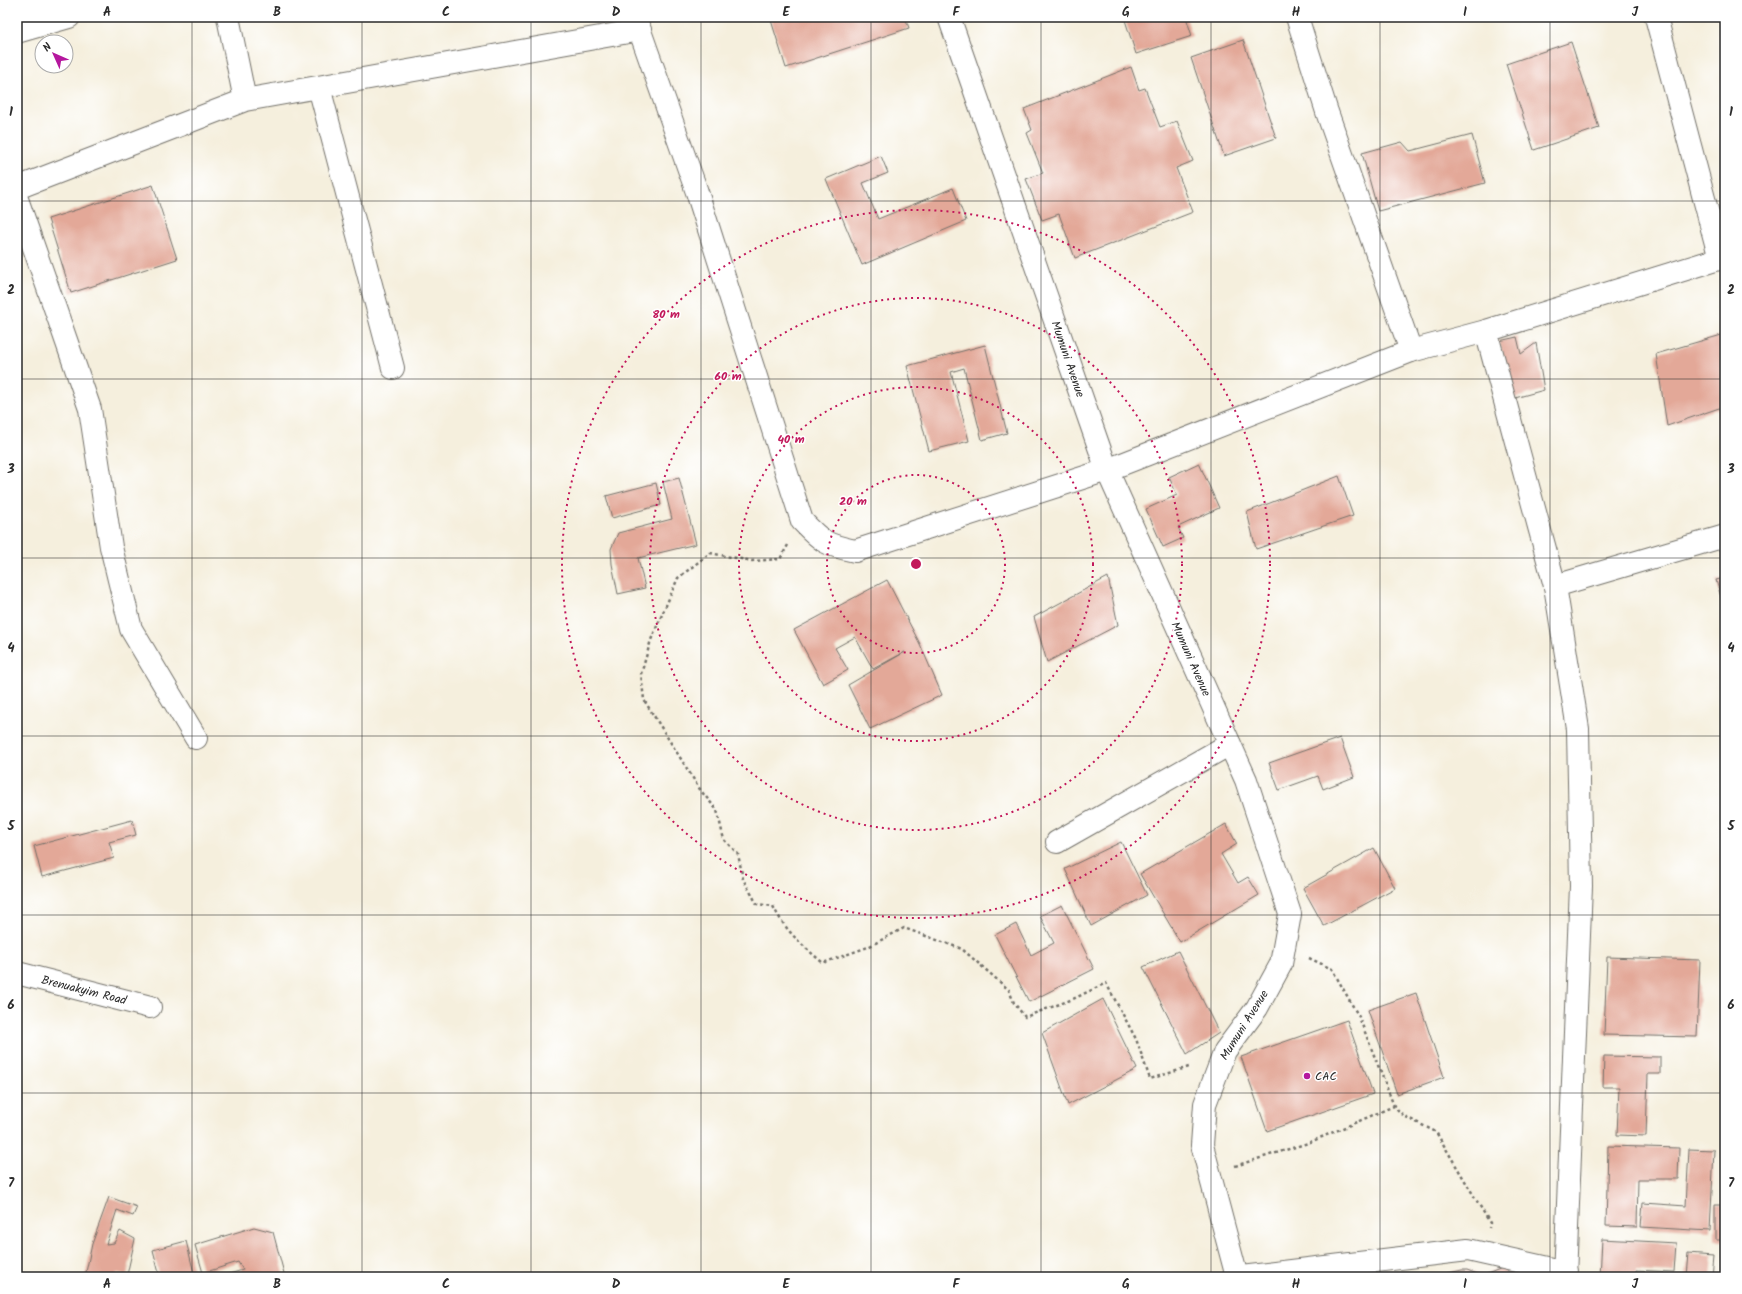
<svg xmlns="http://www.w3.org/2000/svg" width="1742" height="1294" font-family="Kalam,sans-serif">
<rect width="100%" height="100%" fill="#fff"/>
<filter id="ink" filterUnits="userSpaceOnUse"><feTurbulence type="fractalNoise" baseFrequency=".025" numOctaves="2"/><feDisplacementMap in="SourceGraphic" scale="8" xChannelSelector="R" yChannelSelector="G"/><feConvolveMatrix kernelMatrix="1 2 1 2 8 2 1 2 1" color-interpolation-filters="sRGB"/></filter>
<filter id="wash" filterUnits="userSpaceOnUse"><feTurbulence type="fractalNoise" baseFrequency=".012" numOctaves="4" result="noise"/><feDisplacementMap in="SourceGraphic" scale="16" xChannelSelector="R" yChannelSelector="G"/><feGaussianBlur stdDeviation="0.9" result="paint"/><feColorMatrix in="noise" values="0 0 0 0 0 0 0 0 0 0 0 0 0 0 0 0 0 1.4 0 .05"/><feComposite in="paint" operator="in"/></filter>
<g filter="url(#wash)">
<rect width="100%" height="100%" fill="#f5efdd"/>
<g id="blocks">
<path fill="#e3a898" d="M770,17H905L909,28L786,68Z
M1124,17H1186L1192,36L1136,54Z
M1243,40L1276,138L1224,156L1191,58Z
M1571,42L1599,128L1534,150L1506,64Z
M1131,67L1139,90L1145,88L1160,127L1177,121L1193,161L1176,168L1193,212L1075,258L1059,214L1042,220L1026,179L1043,173L1027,133L1032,130L1024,109Z
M1472,135L1485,183L1378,211L1362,153L1402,142L1410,151Z
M881,156L888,173L863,183L878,219L953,188L966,221L862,265L826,179Z
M153,185L177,259L71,293L48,219Z
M1725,334V406L1667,426L1656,354Z
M1517,337L1521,354L1536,343L1544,390L1515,398L1499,341Z
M985,345L1007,433L982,440L964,368L951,372L969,441L929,451L907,366Z
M1199,463L1219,508L1178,527L1183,538L1163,547L1146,509L1177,495L1169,477Z
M1339,476L1353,516L1256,549L1247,512Z
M679,478L696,544L638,558L645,588L618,594L612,564L611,549L618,533L672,519L663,482Z
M656,483L661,505L612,518L606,496Z
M1108,577L1118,625L1047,662L1034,617Z
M1725,578V611L1716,580Z
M887,580L920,644L942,695L870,729L848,685L905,652L873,669L855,637L835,648L848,670L823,684L794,630Z
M1340,738L1354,777L1323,789L1318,776L1279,790L1269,763Z
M132,820L136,835L109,842L114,858L42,877L34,846Z
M1226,824L1237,844L1221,854L1238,883L1248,877L1259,895L1180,942L1140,874Z
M1121,842L1147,895L1091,926L1065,869Z
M1374,848L1395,888L1324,926L1303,888Z
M1062,905L1094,969L1029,1002L995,935L1016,924L1031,955L1054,943L1040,916Z
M1178,951L1219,1033L1187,1054L1143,967Z
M1607,957L1700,960L1697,1037L1604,1035Z
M1416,993L1444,1077L1397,1094L1368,1010Z
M1103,999L1137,1069L1068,1105L1042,1033Z
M1347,1020L1373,1094L1267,1131L1241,1057Z
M1604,1056L1660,1057V1074H1648L1646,1136L1617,1135L1619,1087H1603Z
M1608,1146L1679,1148L1678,1179H1638L1637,1227L1606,1226Z
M1689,1149L1714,1150L1710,1231L1641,1227L1643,1203L1686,1206Z
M109,1197L137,1207L133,1216L117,1210L106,1244L114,1243L120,1231L135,1239L127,1275L117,1273L116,1277H85L92,1244Z
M1715,1205H1725V1240H1715Z
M254,1227L273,1232L285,1277H218L243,1270L238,1262L203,1273L195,1245Z
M1602,1239L1676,1243L1674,1272L1637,1270V1277H1600Z
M186,1241L195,1277H160L153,1250Z
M1688,1253L1713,1255L1711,1277H1686Z
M1513,1264L1517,1277H1488L1487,1274Z
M1462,1270H1467L1485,1277H1431Z"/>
</g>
</g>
<g filter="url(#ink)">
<use href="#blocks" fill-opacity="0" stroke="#727069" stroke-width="1"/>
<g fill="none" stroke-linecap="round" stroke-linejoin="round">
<g stroke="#727069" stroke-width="24">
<path id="street" d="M228,17L245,100
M949,17L1107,470L1246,780L1290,914L1281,964L1257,1008L1225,1051L1205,1104L1202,1145L1237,1277
M1297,17L1327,112L1411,351
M1656,17L1720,259
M17,32L69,17
M319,87L393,368
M17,188L245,100L640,30
M17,199L90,409L111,547L131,629L196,738
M1486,331L1725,257
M1555,586L1725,536
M1057,842L1230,744
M17,973L150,1007
M1241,1277L1468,1250L1566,1272"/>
</g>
<g stroke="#727069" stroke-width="24">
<path id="secondary" d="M635,17L697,192L802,521C822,542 826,545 855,551L1107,470L1411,351L1486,331L1555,586L1578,729L1581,886L1565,1277"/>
</g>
<path stroke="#727069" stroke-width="2.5" stroke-dasharray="3 3" stroke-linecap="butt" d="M788,545L780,559L752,561L710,553L678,578L651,640L641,674L644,700L701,791L717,810L724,840L738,854L743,879L757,904L773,906C786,932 801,944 823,963L868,947L904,928L962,949L1009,990L1014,1003L1025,1017L1073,999L1106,983L1136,1039L1150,1079L1189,1067
M1309,958L1332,969L1359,1017L1394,1106L1404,1116L1436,1132L1490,1223L1489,1228
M1235,1166L1308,1143L1394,1106"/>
<use href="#street" stroke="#fff" stroke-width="22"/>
<use href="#secondary" stroke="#fff" stroke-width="22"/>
</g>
</g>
<path fill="none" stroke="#2b2b2b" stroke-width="1" stroke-opacity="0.55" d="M192,17V1277M362,17V1277M531,17V1277M701,17V1277M871,17V1277M1041,17V1277M1211,17V1277M1380,17V1277M1550,17V1277M17,201H1725M17,379H1725M17,558H1725M17,736H1725M17,915H1725M17,1093H1725"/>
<g fill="none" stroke="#c2185b" stroke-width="2" stroke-dasharray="2 4">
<circle cx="916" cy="564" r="89"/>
<circle cx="916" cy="564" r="177"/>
<circle cx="916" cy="564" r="266"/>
<circle cx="916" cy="564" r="354"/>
</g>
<circle fill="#b5179e" stroke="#fff" stroke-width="1.5" cx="1307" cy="1076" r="4"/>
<g text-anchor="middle" stroke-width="3" stroke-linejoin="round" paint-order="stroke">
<g font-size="12" fill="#2b2b2b" stroke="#fff">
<text transform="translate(1068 359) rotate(71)" y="4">Mumuni Avenue</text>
<text transform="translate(1191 659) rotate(66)" y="4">Mumuni Avenue</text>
<text transform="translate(84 990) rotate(14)" y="4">Brenuakyim Road</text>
<text transform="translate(1244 1025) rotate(-58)" y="4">Mumuni Avenue</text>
</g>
<g font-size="12" fill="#2b2b2b" stroke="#fff" text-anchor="start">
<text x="1315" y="1080">CAC</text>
</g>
</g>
<circle cx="916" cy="564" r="6" fill="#c2185b" stroke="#fff" stroke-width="2"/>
<g font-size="12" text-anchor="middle" font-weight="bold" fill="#c2185b" stroke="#fff" stroke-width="3" stroke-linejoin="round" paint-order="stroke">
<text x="666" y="318">80 m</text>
<text x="728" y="380">60 m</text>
<text x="791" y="443">40 m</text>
<text x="853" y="505">20 m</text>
</g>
<rect width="1742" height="1294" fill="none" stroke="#fff" stroke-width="44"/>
<g transform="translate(54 54) rotate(315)"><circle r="19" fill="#ffffff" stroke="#aaaaaa"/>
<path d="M0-3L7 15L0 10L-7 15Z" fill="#b5179e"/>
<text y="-6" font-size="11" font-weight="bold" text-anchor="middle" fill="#2b2b2b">N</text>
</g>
<rect x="22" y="22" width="1698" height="1250" fill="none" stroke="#2b2b2b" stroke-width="1.5"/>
<g font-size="13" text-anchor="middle" font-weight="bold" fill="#2b2b2b">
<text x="107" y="16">A</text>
<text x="277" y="16">B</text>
<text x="446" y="16">C</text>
<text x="616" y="16">D</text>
<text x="786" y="16">E</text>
<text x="956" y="16">F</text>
<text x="1126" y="16">G</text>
<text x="1296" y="16">H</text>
<text x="1465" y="16">I</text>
<text x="1635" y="16">J</text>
<text x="11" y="116">1</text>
<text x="1731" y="116">1</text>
<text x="11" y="294">2</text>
<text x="1731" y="294">2</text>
<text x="11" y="473">3</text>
<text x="1731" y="473">3</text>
<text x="11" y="652">4</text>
<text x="1731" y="652">4</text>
<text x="11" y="830">5</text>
<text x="1731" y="830">5</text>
<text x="11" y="1009">6</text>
<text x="1731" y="1009">6</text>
<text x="11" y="1187">7</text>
<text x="1731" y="1187">7</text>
<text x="107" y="1288">A</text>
<text x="277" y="1288">B</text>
<text x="446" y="1288">C</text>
<text x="616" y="1288">D</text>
<text x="786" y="1288">E</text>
<text x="956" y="1288">F</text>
<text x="1126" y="1288">G</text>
<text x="1296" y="1288">H</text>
<text x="1465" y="1288">I</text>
<text x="1635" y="1288">J</text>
</g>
</svg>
